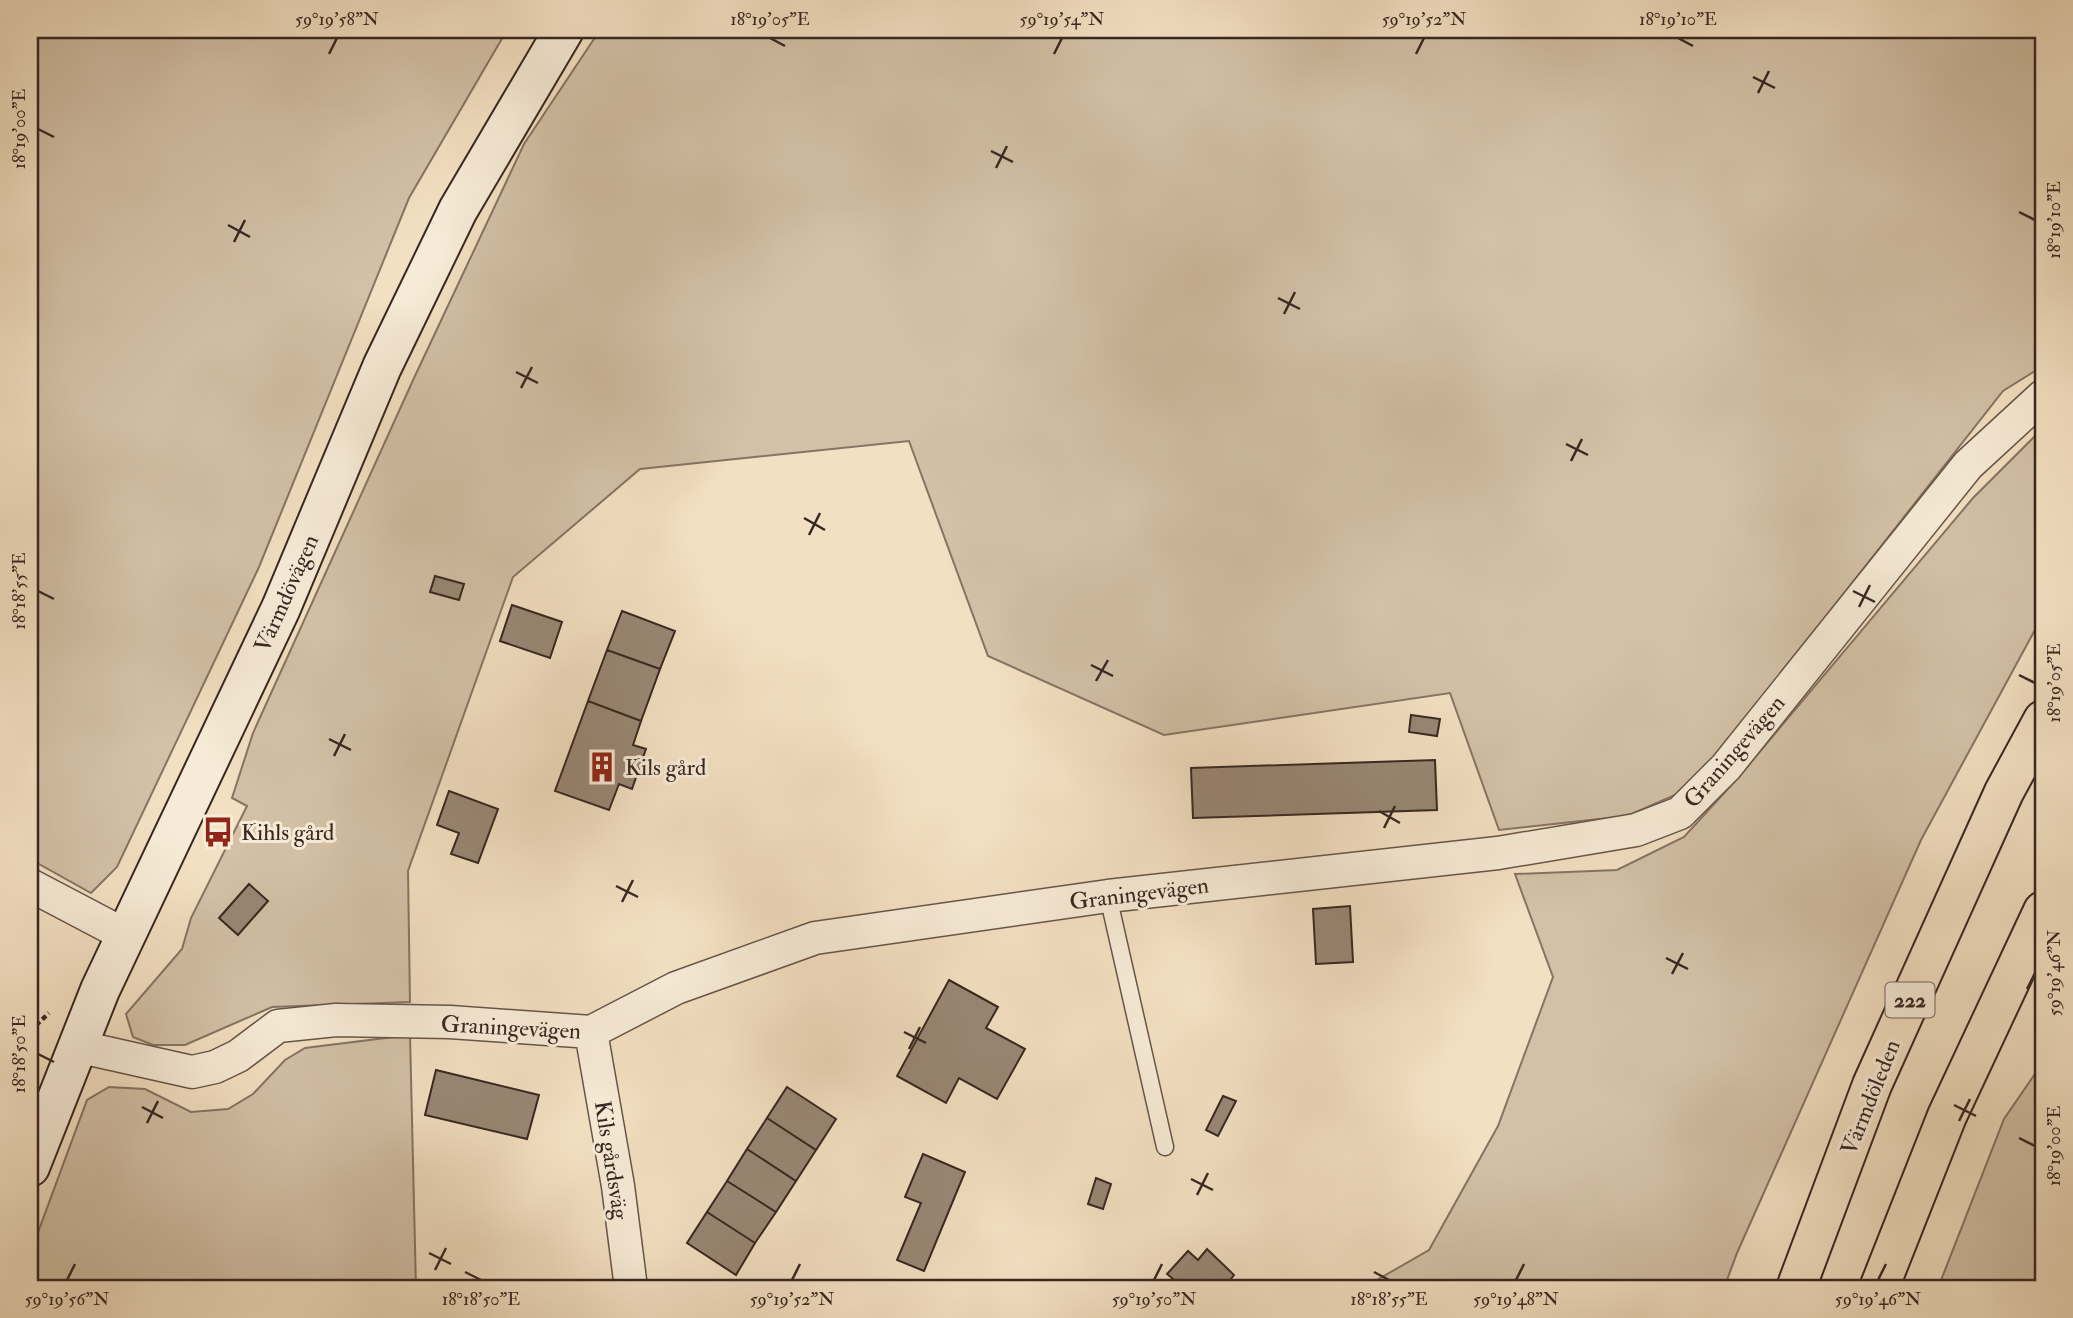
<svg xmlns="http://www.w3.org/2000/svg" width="2073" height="1318" font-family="'IM FELL Double Pica',serif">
<rect width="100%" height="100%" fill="#f3e0c2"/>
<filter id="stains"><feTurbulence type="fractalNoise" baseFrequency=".00286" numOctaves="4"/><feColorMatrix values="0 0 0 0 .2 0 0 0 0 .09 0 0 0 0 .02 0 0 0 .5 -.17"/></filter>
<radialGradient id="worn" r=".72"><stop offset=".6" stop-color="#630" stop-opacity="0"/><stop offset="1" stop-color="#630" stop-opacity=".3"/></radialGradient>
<path fill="#d3c1a7" stroke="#857464" stroke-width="2" d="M30,30H507L409,198L259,567L117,867L91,893L30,859Z
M600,30H2043V366L2003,391L1713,760L1675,795L1627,816L1499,830L1450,693L1164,735L988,656L909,441L640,469L513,577L408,871L410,1002L272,1007L185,1045H153L133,1037L126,1014L182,949L191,918L247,806L232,798L253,733L414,378L524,144Z
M2043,428V615L1921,840L1737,1253L1724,1288H1363L1429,1250L1498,1126L1553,977L1515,874L1617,870L1684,837L1736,780L1973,498Z
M410,1035L416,1288H30V1254L87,1100L109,1087L145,1089L191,1112L228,1109L253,1094L285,1060L305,1048Z
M2043,1062V1288H1938L2004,1119Z"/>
<path fill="#998775" stroke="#372721" stroke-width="2" d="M435,576L464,584L459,600L430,592Z
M512,605L562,622L550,658L500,641Z
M622,611L675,631L660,669L607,650Z
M607,650L660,669L641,721L588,701Z
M588,701L641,721L633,745L646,749L632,789L619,784L609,810L555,791Z
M1411,715L1440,719L1437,736L1409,732Z
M1435,760L1437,810L1193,818L1191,768Z
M449,791L498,809L478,863L451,854L459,833L437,825Z
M249,884L268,901L238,935L219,918Z
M1350,906L1353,962L1316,964L1313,909Z
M949,980L998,1007L986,1028L1025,1049L997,1099L959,1078L946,1103L897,1076Z
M436,1070L539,1095L527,1139L425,1115Z
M787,1087L836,1119L816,1150L767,1118Z
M1223,1096L1236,1101L1218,1136L1206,1130Z
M767,1118L816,1150L796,1181L747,1149Z
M747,1149L796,1181L776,1212L727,1181Z
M923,1154L965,1172L924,1271L897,1260L921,1203L905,1197Z
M1096,1178L1111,1184L1103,1209L1088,1204Z
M727,1181L776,1212L755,1243L707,1212Z
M707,1212L755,1243L736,1275L687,1243Z
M1207,1249L1234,1275L1227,1284L1232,1288H1175L1179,1284L1167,1274L1188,1251L1198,1260Z"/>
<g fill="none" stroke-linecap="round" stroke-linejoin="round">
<g stroke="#665549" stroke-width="19">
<path id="lane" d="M1108,896L1165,1147"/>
</g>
<g stroke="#665549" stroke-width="35">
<path id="street" d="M30,885L125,935
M591,1032L618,1186L631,1288
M76,1046L192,1072L215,1067L238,1056L278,1026L336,1020L450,1022L591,1032L676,988L815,938L1108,896L1498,853L1636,830L1680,813L1726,767L1968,465L2043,396"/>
</g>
<g stroke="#372721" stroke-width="42">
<path id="secondary" d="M30,1167L100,990L281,608L382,367L458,210L564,30"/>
</g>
<g stroke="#372721" stroke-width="42">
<path id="highway" d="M1796,1288L1872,1085L2004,792L2043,720
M1879,1288L1947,1116L2043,911"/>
</g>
<path stroke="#372721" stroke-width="4.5" stroke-dasharray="5 3.5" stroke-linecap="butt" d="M30,1031L49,1013"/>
<use href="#lane" stroke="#f7ebd7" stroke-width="16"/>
<use href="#street" stroke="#f7ebd7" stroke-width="32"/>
<use href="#secondary" stroke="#f7ebd7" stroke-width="38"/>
<use href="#highway" stroke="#f3e0c2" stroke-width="38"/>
</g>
<path fill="none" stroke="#372721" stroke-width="2.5" d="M770,38L785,46M1678,38L1693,46M329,54L337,38M1054,54L1062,38M1416,54L1424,38M1753,77L1775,88M1758,93L1769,71M38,129L54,137M991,151L1013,162M996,168L1007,146M2019,212L2035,220M228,225L250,237M234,242L245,220M1278,298L1300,309M1284,314L1295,292M516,372L538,383M521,388L532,367M1566,444L1588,455M1571,461L1582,439M804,518L825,530M809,535L820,513M38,591L54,599M1853,591L1875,602M1859,607L1870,585M1091,665L1113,676M2019,675L2035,683M1096,681L1108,660M329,739L351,750M334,756L345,734M1379,811L1400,823M1384,828L1395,806M616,886L638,897M622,902L633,880M1666,958L1688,969M1672,974L1683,953M2027,989L2035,973M904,1032L926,1043M909,1049L920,1027M38,1054L54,1062M1954,1105L1976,1116M142,1107L163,1118M1959,1121L1970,1099M147,1123L158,1101M2019,1138L2035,1146M1191,1179L1213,1190M1197,1195L1208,1173M429,1253L451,1264M435,1270L446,1248M465,1272L481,1280M1374,1272L1389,1280M67,1280L75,1264M792,1280L800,1264M1154,1280L1162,1264M1516,1280L1524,1264M1878,1280L1886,1264"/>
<defs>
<g id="building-bare" transform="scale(2.415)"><path d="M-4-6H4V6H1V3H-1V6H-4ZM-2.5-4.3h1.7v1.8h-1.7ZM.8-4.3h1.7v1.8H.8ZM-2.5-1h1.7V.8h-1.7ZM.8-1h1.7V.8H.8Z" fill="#8f2418" stroke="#f7ebd7" stroke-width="2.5" paint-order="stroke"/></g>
<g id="bus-bare" transform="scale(2.415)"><path d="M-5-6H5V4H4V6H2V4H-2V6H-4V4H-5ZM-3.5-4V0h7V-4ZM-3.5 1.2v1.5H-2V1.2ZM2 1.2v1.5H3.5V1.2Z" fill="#8f2418" stroke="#f7ebd7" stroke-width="2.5" paint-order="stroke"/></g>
</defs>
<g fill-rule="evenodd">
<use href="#building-bare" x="602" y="767"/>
<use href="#bus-bare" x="218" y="832"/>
</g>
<g text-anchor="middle" stroke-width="6" stroke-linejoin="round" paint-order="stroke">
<rect fill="#f7ebd7" stroke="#716258" stroke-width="2" x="1885.5" y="982.5" width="49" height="35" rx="5"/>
<g font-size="21" font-weight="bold" fill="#372721">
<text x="1910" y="1007">222</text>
</g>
<g font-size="23" fill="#372721" stroke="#f7ebd7">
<text transform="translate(286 593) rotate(-66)" y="8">Värmdövägen</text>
<text transform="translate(1734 751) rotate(-49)" y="8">Graningevägen</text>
<text transform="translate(1139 893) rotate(-7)" y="8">Graningevägen</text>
<text transform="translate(511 1027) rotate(3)" y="8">Graningevägen</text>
<text transform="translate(1870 1097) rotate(-68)" y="8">Värmdöleden</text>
<text transform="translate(612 1160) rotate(81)" y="8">Kils gårdsväg</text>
</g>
<g font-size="23" fill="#372721" stroke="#f7ebd7" text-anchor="start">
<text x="625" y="775">Kils gård</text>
<text x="241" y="840">Kihls gård</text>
</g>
</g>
<rect width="2073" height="1318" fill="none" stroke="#f3e0c2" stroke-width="77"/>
<rect x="38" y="38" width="1997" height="1242" fill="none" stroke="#372721" stroke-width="2.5"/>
<g font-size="18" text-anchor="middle" fill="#372721">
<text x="337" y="25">59°19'58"N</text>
<text x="770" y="25">18°19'05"E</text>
<text x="1062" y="25">59°19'54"N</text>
<text x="1424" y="25">59°19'52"N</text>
<text x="1678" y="25">18°19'10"E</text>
<text transform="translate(19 129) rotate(-90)" y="6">18°19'00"E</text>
<text transform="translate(2054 220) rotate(-90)" y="6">18°19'10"E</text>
<text transform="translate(19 591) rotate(-90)" y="6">18°18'55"E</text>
<text transform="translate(2054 683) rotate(-90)" y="6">18°19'05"E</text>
<text transform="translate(2054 973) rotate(-90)" y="6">59°19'46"N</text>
<text transform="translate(19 1054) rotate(-90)" y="6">18°18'50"E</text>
<text transform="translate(2054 1146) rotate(-90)" y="6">18°19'00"E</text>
<text x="67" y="1305">59°19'56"N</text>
<text x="481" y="1305">18°18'50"E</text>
<text x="792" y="1305">59°19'52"N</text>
<text x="1154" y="1305">59°19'50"N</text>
<text x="1389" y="1305">18°18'55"E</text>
<text x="1516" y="1305">59°19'48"N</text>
<text x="1878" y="1305">59°19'46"N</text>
</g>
<rect width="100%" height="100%" filter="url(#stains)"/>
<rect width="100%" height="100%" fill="url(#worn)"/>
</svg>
